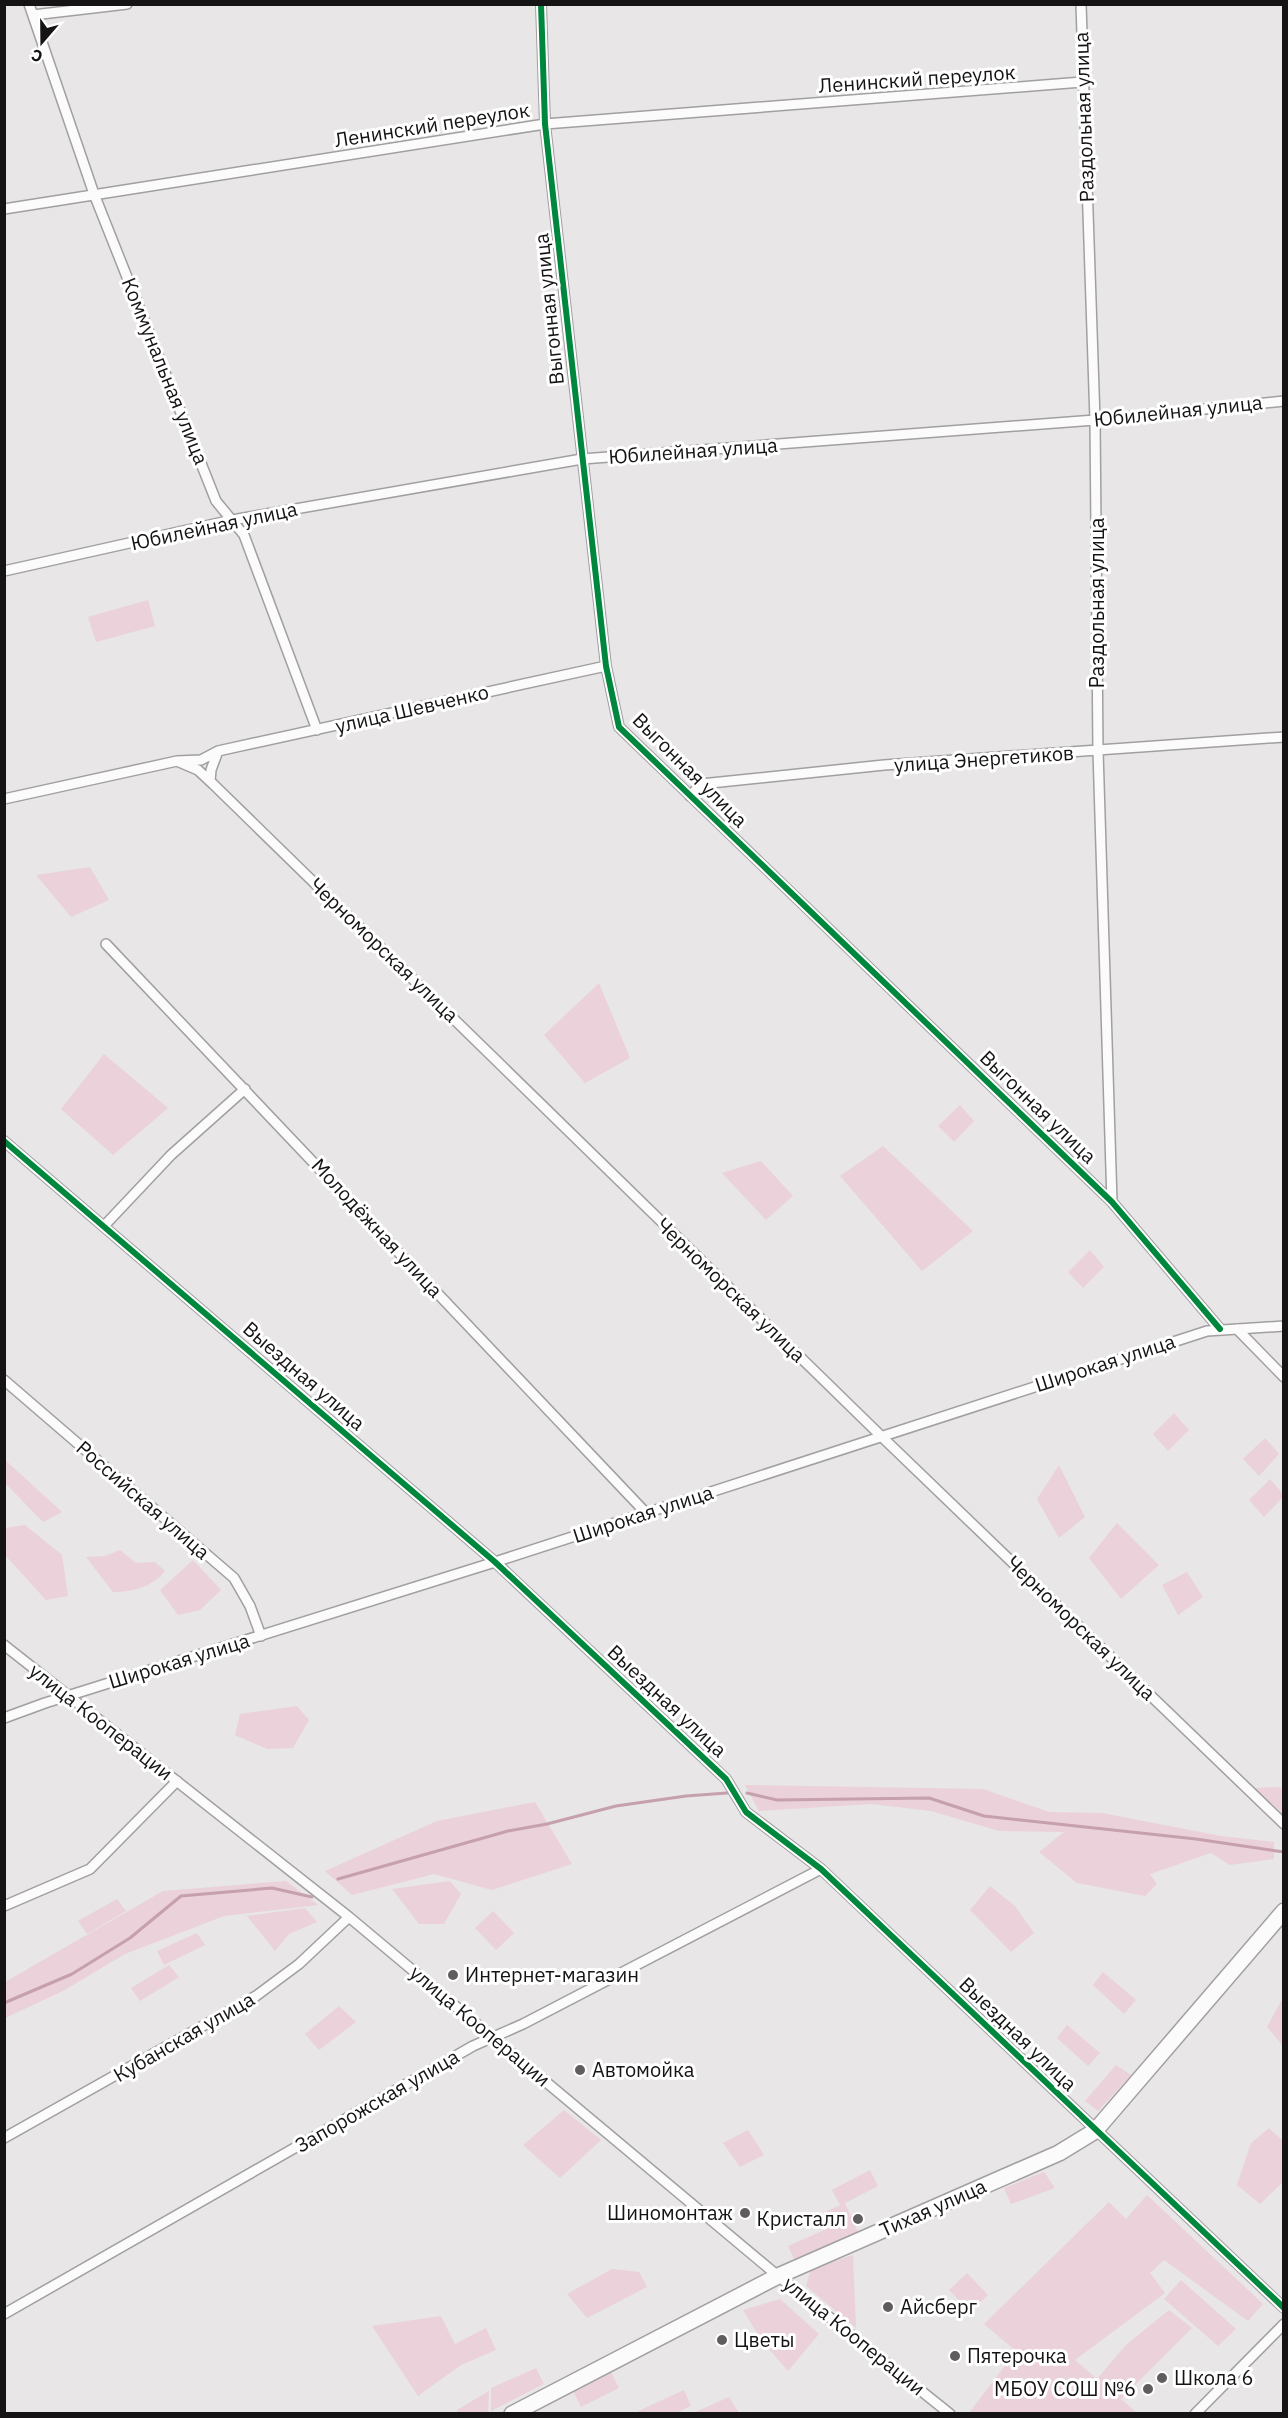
<svg xmlns="http://www.w3.org/2000/svg" width="1288" height="2418" font-family="'IBM Plex Sans',sans-serif">
<rect width="100%" height="100%" fill="#e8e6e7"/>
<path fill="#ebd1d9" d="M148,600L155,626L96,642L88,617Z
M90,867L109,900L71,917L36,875Z
M599,983L630,1058L585,1083L544,1035Z
M104,1054L168,1108L113,1155L61,1109Z
M960,1105L974,1121L954,1142L938,1126Z
M883,1146L973,1231L922,1271L840,1176Z
M761,1161L793,1196L766,1220L722,1173Z
M1090,1250L1104,1267L1083,1288L1068,1272Z
M1174,1413L1189,1430L1168,1451L1153,1434Z
M1265,1438L1279,1454L1259,1476L1243,1459Z
M4,1460H5L62,1512L43,1522L5,1483Z
M1059,1465L1085,1517L1059,1538L1037,1499Z
M1270,1479L1283,1494V1497L1264,1517L1249,1500Z
M1117,1523L1159,1565L1121,1599L1089,1558Z
M25,1525L62,1555L68,1596L46,1600L5,1555V1528Z
M120,1550L136,1563L155,1562L165,1571C152,1587 133,1592 113,1592L86,1557L105,1556Z
M193,1560L221,1590L200,1610L178,1615L160,1590Z
M1187,1572L1203,1597L1178,1615L1162,1585Z
M297,1706L309,1720L293,1748L267,1749L235,1735L240,1714Z
M745,1785L983,1789L1049,1812L1102,1813L1221,1836L1274,1842V1859L1230,1865L1211,1853L1150,1874L1157,1884L1145,1896L1077,1883L1039,1852L1064,1832L999,1831L931,1811L871,1804L759,1811Z
M1279,1787L1283,1790V1814L1255,1788Z
M535,1802L572,1864L492,1890L434,1874L352,1895L325,1871L437,1821Z
M286,1881L318,1905L224,1916L125,1954L63,1991L5,2018V1982L163,1891Z
M450,1881L461,1894L444,1924H419L392,1889Z
M990,1886L1015,1906L1034,1933L1011,1952L970,1910Z
M117,1899L126,1911L87,1934L78,1921Z
M305,1908L317,1922L289,1934L275,1951L247,1916Z
M493,1911L514,1933L496,1950L475,1928Z
M197,1933L205,1945L164,1965L157,1951Z
M169,1965L179,1977L140,2001L131,1988Z
M1103,1972L1136,2000L1124,2014L1093,1985Z
M1281,2001L1283,2002V2046L1267,2027Z
M339,2006L356,2022L319,2050L305,2034Z
M1067,2025L1100,2053L1088,2066L1057,2038Z
M1116,2065L1131,2075L1098,2111L1085,2101Z
M564,2110L601,2140L560,2178L523,2145Z
M1269,2128L1283,2141V2182L1260,2204L1237,2185L1251,2143Z
M748,2130L764,2155L740,2167L723,2143Z
M870,2170L878,2186L845,2203L858,2232L834,2243L835,2246L795,2261L788,2246L827,2229L821,2214L840,2205L832,2190Z
M1044,2172L1055,2188L1011,2204L1004,2188Z
M1147,2195L1263,2304L1248,2321L1164,2260L1150,2273L1165,2293L1075,2360L1097,2379L1126,2345L1169,2310L1192,2328L1121,2399L1137,2413H969L1016,2351L984,2324L1109,2202L1126,2219Z
M853,2255L856,2328L806,2286L811,2269Z
M612,2269L639,2272L647,2287L587,2318L567,2294Z
M967,2273L988,2295L970,2312L949,2290Z
M1181,2280L1236,2329L1218,2346L1164,2299Z
M780,2299L819,2334L788,2371L762,2341L743,2310Z
M441,2316L455,2344L486,2328L496,2350L461,2365L418,2396L372,2326Z
M536,2368L544,2384L491,2411V2388Z
M611,2372L619,2388L581,2407L573,2391Z
M684,2390L691,2406L676,2413H634Z
M489,2391L488,2413H458L457,2410Z
M729,2397L739,2413H693Z"/>
<g fill="none" stroke-linecap="round" stroke-linejoin="round">
<path stroke="#c6a0ac" stroke-width="3" d="M747,1793L777,1800L929,1798L984,1816L1196,1839L1284,1852
M338,1879L508,1831L547,1824L616,1806L686,1796L727,1793
M4,2003L72,1974L130,1938L181,1896L272,1888L312,1897"/>
<g stroke="#a19fa0" stroke-width="12">
<path id="street" d="M29,4L94,194L216,501L244,535L317,730
M541,4L545,124L606,666L619,727L1112,1202L1220,1329
M1081,4L1095,420L1098,751L1112,1202
M33,15L127,4
M4,209L545,124L1082,82
M4,571L232,520L582,459L1095,420L1284,401
M177,761L198,770L213,784L880,1435L1284,1824
M210,781L211,770L218,751L606,666
M690,796L701,784L884,765L1284,737
M4,799L177,761L201,760L218,751
M106,944L646,1513
M4,1141L495,1562L726,1779L746,1812L821,1869L1284,2308
M104,1226L171,1155L245,1089
M1237,1329L1284,1377
M4,1380L234,1578L250,1606L261,1636
M4,1645L349,1917L778,2276L950,2414
M4,1718L45,1703L495,1562L1207,1331L1284,1326
M4,1906L90,1869L177,1781
M4,2138L256,1996L299,1964L349,1917
M4,2314L473,2046L523,2024L821,1869
M1195,2414L1284,2324"/>
</g>
<g stroke="#a19fa0" stroke-width="18">
<path id="primary" d="M512,2414L778,2276L1059,2153L1095,2131L1284,1911"/>
</g>
<use href="#street" stroke="#fcfbfb" stroke-width="9"/>
<use href="#primary" stroke="#fcfbfb" stroke-width="15"/>
<g stroke="#fff" stroke-width="10">
<path id="cycleway" d="M541,4L545,124L606,666L619,727L1112,1202L1220,1329
M4,1141L495,1562L726,1779L746,1812L821,1869L1284,2308"/>
</g>
<use href="#cycleway" stroke="#00873e" stroke-width="6"/>
</g>
<g fill="#5f5d5e" stroke="#fff" stroke-width="2">
<circle cx="453" cy="1975" r="6"/>
<circle cx="580" cy="2070" r="6"/>
<circle cx="745" cy="2213" r="6"/>
<circle cx="858" cy="2219" r="6"/>
<circle cx="888" cy="2307" r="6"/>
<circle cx="722" cy="2340" r="6"/>
<circle cx="955" cy="2356" r="6"/>
<circle cx="1162" cy="2378" r="6"/>
<circle cx="1148" cy="2389" r="6"/>
</g>
<g text-anchor="middle" stroke-width="6" stroke-linejoin="round" paint-order="stroke">
<g font-size="20" fill="#151314" stroke="#fff">
<text transform="translate(917 79) rotate(-4)" y="7">Ленинский переулок</text>
<text transform="translate(1084 117) rotate(-92)" y="7">Раздольная улица</text>
<text transform="translate(432 125) rotate(-9)" y="7">Ленинский переулок</text>
<text transform="translate(549 309) rotate(-96)" y="7">Выгонная улица</text>
<text transform="translate(165 371) rotate(68)" y="7">Коммунальная улица</text>
<text transform="translate(1178 411) rotate(-6)" y="7">Юбилейная улица</text>
<text transform="translate(693 451) rotate(-4)" y="7">Юбилейная улица</text>
<text transform="translate(214 526) rotate(-12)" y="7">Юбилейная улица</text>
<text transform="translate(1097 603) rotate(-90)" y="7">Раздольная улица</text>
<text transform="translate(412 709) rotate(-13)" y="7">улица Шевченко</text>
<text transform="translate(984 759) rotate(-4)" y="7">улица Энергетиков</text>
<text transform="translate(690 770) rotate(45)" y="7">Выгонная улица</text>
<text transform="translate(384 950) rotate(44)" y="7">Черноморская улица</text>
<text transform="translate(1038 1107) rotate(44)" y="7">Выгонная улица</text>
<text transform="translate(377 1228) rotate(47)" y="7">Молодёжная улица</text>
<text transform="translate(731 1290) rotate(44)" y="7">Черноморская улица</text>
<text transform="translate(1105 1363) rotate(-18)" y="7">Широкая улица</text>
<text transform="translate(304 1376) rotate(41)" y="7">Выездная улица</text>
<text transform="translate(143 1500) rotate(41)" y="7">Российская улица</text>
<text transform="translate(643 1514) rotate(-18)" y="7">Широкая улица</text>
<text transform="translate(1081 1628) rotate(44)" y="7">Черноморская улица</text>
<text transform="translate(179 1661) rotate(-17)" y="7">Широкая улица</text>
<text transform="translate(667 1701) rotate(43)" y="7">Выездная улица</text>
<text transform="translate(101 1722) rotate(38)" y="7">улица Кооперации</text>
<text transform="translate(480 2026) rotate(40)" y="7">улица Кооперации</text>
<text transform="translate(1018 2034) rotate(44)" y="7">Выездная улица</text>
<text transform="translate(184 2037) rotate(-30)" y="7">Кубанская улица</text>
<text transform="translate(377 2101) rotate(-30)" y="7">Запорожская улица</text>
<text transform="translate(933 2208) rotate(-24)" y="7">Тихая улица</text>
<text transform="translate(854 2336) rotate(39)" y="7">улица Кооперации</text>
</g>
<g font-size="20" fill="#151314" stroke="#fff" text-anchor="start">
<text x="465" y="1982">Интернет-магазин</text>
<text x="592" y="2077">Автомойка</text>
<text x="733" y="2220" text-anchor="end">Шиномонтаж</text>
<text x="846" y="2226" text-anchor="end">Кристалл</text>
<text x="900" y="2314">Айсберг</text>
<text x="734" y="2347">Цветы</text>
<text x="967" y="2363">Пятерочка</text>
<text x="1174" y="2385">Школа 6</text>
<text x="1136" y="2396" text-anchor="end">МБОУ СОШ №6</text>
</g>
</g>
<rect width="1288" height="2418" fill="none" stroke="#151314" stroke-width="12"/>
<g transform="translate(42 42) rotate(200)" stroke="#ffffff" stroke-width="4.5" paint-order="stroke">
<path d="M0-4.5L10 22L0 15L-10 22Z" fill="#151314"/>
<text y="-9" font-size="16" font-weight="bold" text-anchor="middle" fill="#151314">С</text>
</g>
</svg>
